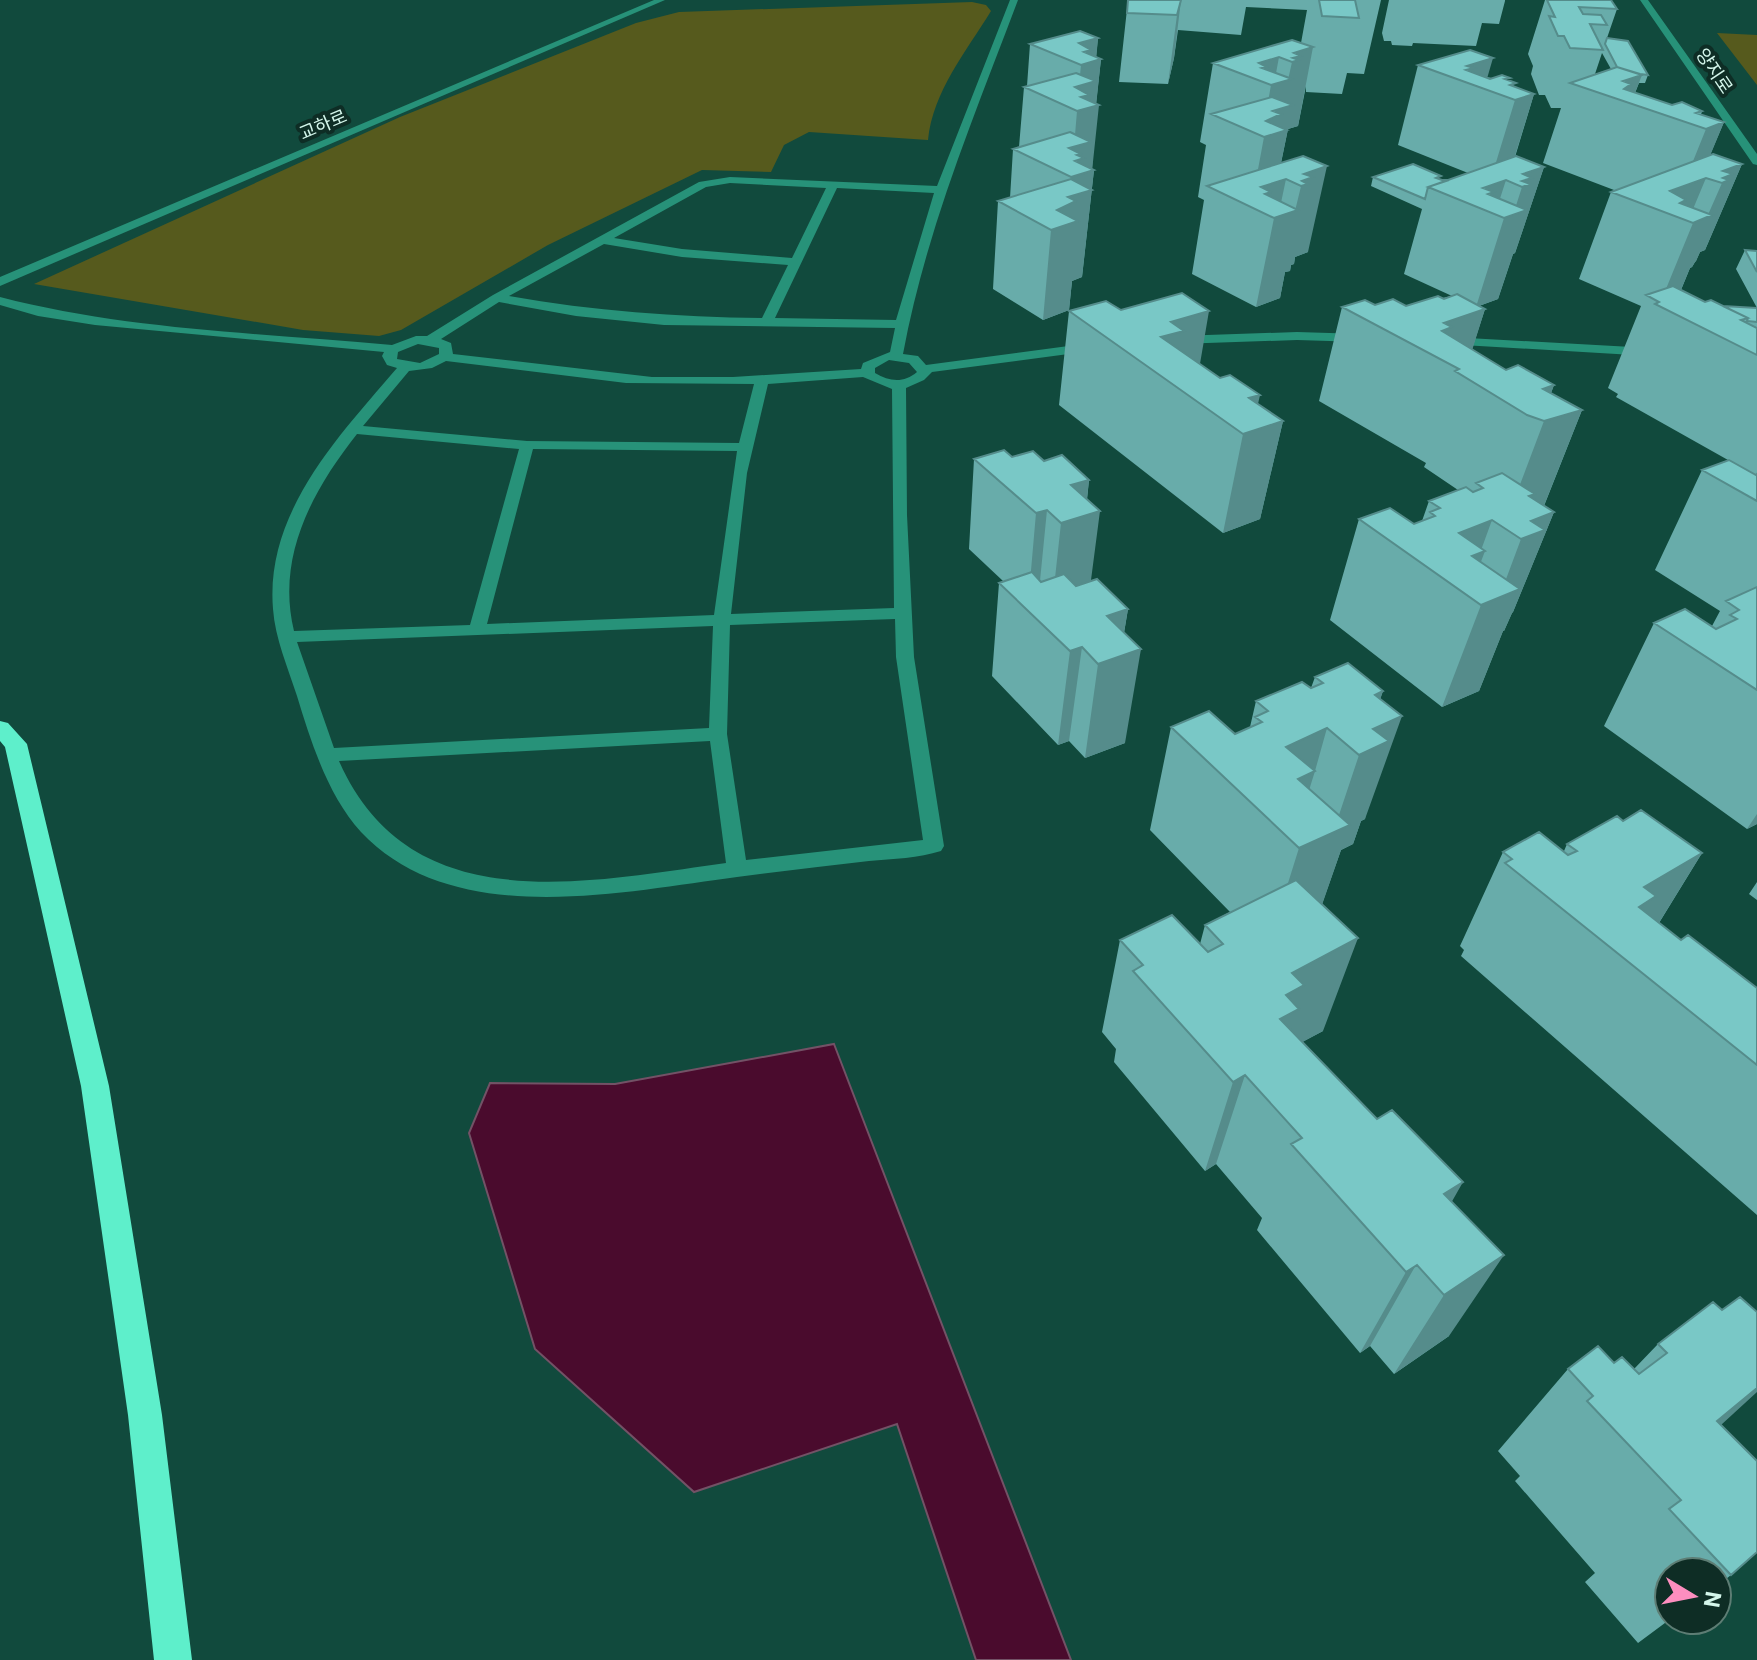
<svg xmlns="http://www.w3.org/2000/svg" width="1757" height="1660" font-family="Roboto,'Noto Sans KR',sans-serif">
<rect width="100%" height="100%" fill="#114a3d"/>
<path fill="#565a1d" d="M972,2L986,5L991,11C966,52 933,91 928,140L809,132L784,145L771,172L702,170L548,245L401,330L379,336L303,330L34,284L400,117L636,23L679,12Z
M1717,33L1757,35V85Z"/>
<path fill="#4a0b2d" stroke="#735266" stroke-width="2" d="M834,1044L1071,1660H976L897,1424L694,1492L535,1349L469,1133L490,1083L615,1084Z"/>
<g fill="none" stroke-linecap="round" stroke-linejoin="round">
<path fill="#279279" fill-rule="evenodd" d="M654,0H665L0,286V277Z
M1010,0H1018C974,117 926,230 903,354L918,356L926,365L1091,343L1098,347L1091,351L932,372L924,380L906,388L907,515L914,657L944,846L941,851C919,858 893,859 869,861C825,866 781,871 737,877C621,892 453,930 361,832C328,796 311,742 297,696C288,668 275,638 273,609C265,512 339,436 397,368L387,365L382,356L384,352L95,325L38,316L0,305V297C127,330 262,333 392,345L416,336H427L493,295L699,182L730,177L937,186ZM730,183L826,188L792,258L682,249L614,238L706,187ZM837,188L934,193L896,320L775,318ZM604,244L682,257L788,265L762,318C676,317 594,311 509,296ZM499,302L576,316L664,325L895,328L890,352L863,363L861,369L733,377H652L453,354L451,343L441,339ZM418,344L439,348V354L420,363L397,359L398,352ZM889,360L909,363L917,372C904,383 890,382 875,373V368ZM446,361L626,383L754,384L739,443L527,441L363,426L409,371L432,368ZM863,377L892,389L894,608L731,614L747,473L768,384ZM357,434L519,449L470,625L294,631C276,557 312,491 357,434ZM533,449L737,451L714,615L487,624ZM895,619L896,657L923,840L746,860L727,734L730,625ZM713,626L709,728L334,748L297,642ZM710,741L726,863C586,882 410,922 339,761Z
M1640,0H1648L1757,154V165L1753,164Z
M1297,332L1362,334L1369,338L1362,342L1297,340L1178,344L1171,340L1178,336Z
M1450,337L1650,348L1657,352L1650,356L1445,344V338Z"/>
<path fill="#5eefcb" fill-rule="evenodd" d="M0,721L8,723L27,744L109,1086L162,1415L192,1660H154L128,1415L81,1086L5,747L0,741Z"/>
</g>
<path fill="#68acaa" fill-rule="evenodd" d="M1128,0H1381L1364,74L1347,73L1342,94L1306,92V86L1298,126L1288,129L1281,163L1303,156L1308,252L1295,257L1294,264L1291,265L1290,271L1285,272L1280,298L1256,307L1192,274L1204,200L1198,197L1206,145L1200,142L1213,63L1301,43L1307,10L1246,7L1241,35L1178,30L1174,58L1168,84L1119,82Z
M1389,0H1505V1L1499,24L1482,23L1476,46L1413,43L1412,46L1392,45L1391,41H1384L1382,33Z
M1545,0H1611L1617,9L1607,38L1648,75L1645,83H1639L1635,93L1672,105L1702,111L1701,115L1724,122L1710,155L1742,164L1705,250L1700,252L1696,261L1695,262L1692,267L1690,268L1681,290L1705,302L1723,306L1757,308L1736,269L1745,250L1757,251V824L1747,829L1604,726L1654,623L1712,626L1720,611L1655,570L1702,470L1728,460L1616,397L1618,394L1608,388L1641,306L1579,279L1611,192L1614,190L1543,163L1561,108H1551L1545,95H1539L1531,74L1533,66L1528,54ZM1602,53L1611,69L1595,74Z
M1098,38L1096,57L1101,59L1096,104L1092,169L1094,170L1082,277L1072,281L1069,310L1043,320L993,289L998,201L1010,198L1013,149L1019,147L1024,87L1027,86L1030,44Z
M1418,65L1509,81L1515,87L1534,94L1515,157L1544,167L1515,253L1513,254L1498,299L1479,306L1485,309L1472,349L1506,370L1554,385L1551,393L1582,410L1544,506L1554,512L1513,612L1512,613L1504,631H1503L1479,691L1442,707L1330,620L1359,519L1414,524L1422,521L1429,501L1458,490L1424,467L1426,463L1319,401L1342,307L1375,305L1406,306L1452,296L1404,274L1422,209L1371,186L1373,177L1442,180H1449L1468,173L1398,145Z
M1069,311L1200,364L1283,421L1260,519L1223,533L1059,405Z
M1012,457L1044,461L1089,480L1087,500L1091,581L1128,609L1124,633L1125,743L1085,758L1069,741L1058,745L992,676L999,583L1003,581L969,549L974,459Z
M1315,677L1383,691L1380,699L1365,819L1361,821L1353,844L1341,850L1322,904L1323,1031L1302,1042L1452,1202L1449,1336L1394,1374L1370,1346L1360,1353L1257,1230L1262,1218L1216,1164L1205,1171L1114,1062L1116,1049L1102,1032L1120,940L1200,944L1205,925L1230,912L1150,830L1171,727L1235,734L1250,727L1256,701L1311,688Z
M1623,821L1702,853L1659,923L1681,940L1757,988V1215L1461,956L1464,950L1460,946L1503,852L1564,851L1567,844Z
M1757,882V900L1749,894Z
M1713,1302L1731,1575L1717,1586V1572H1669V1620L1638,1643L1585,1582L1595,1573L1515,1481L1520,1476L1498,1451L1568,1369L1614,1363L1634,1369L1658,1344Z"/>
<path fill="#558c8b" d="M1181,0L1174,58L1168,84L1177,15Z
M1098,38L1096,61L1101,59L1096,106L1099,105L1092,171L1094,170L1082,277L1072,281L1069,310L1043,320L1051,230L1057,210L1069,197L1071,177L1069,148L1074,147L1077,111L1075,87L1079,86L1081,65L1079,43Z
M1313,47L1298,126L1288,129L1277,182L1286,179L1278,217L1295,211L1304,174L1327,166L1308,252L1295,257L1294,264L1291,265L1290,271L1285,272L1280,298L1256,307L1274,218L1251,207L1264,137L1262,136L1271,85L1259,63L1279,57L1274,84L1288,80L1294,53Z
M1493,58L1484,89L1463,81L1467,66Z
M1642,75L1631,103L1617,99L1623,81Z
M1534,94L1509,175L1490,182L1515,100Z
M1724,122L1700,180L1706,178L1688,221L1670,191L1683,186L1706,129Z
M1742,164L1705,250L1700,252L1696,261L1695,262L1692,267L1690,268L1675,304L1659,306L1693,223L1707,217L1722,183L1723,171Z
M1544,167L1515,253L1513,254L1498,299L1476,307L1504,218L1513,215L1522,187L1523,174Z
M1506,180L1495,214L1483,188Z
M1485,309L1464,376L1459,369L1434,356L1444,323Z
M1209,311L1194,399L1161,337L1171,322Z
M1554,385L1541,420L1543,389Z
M1260,395L1252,431L1283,421L1260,519L1223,533L1243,434L1249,398Z
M1582,410L1543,508L1507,519L1544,421Z
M1089,480L1085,516L1100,511L1088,603L1051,615L1061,523L1071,485Z
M1047,510L1038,601L1028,605L1036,513Z
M1554,512L1513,612L1512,613L1504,631H1503L1479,691L1442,707L1481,605L1499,598L1521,539L1531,521Z
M1492,520L1480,553L1485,551L1468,596L1459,533Z
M1128,609L1120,656L1141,649L1125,743L1085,758L1098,664L1107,616Z
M1082,647L1069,741L1058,745L1070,651Z
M1383,691L1362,754L1373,729L1402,716L1365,819L1361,821L1353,844L1341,850L1314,928L1267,950L1299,848L1333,833L1359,755L1375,695Z
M1327,728L1315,771L1293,842L1286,747Z
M1757,814V824L1747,829Z
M1702,853L1644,947L1624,959L1644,887Z
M1358,938L1323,1031L1284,1052L1257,1088L1292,973Z
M1245,1075L1216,1164L1205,1171L1233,1082Z
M1463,1182L1370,1346L1360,1353L1406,1272L1444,1194Z
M1504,1255L1449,1336L1394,1374L1444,1295Z
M1757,1388V1392L1709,1436L1717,1421Z"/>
<path fill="#79c8c6" stroke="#558c8b" stroke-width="2" d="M1128,0H1181L1177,15L1127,13Z
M1319,0H1355L1359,18L1322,16Z
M1547,0H1611L1617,9L1579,7L1583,14L1601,15L1607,25L1590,24L1603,50L1570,48L1564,36H1558L1549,16L1555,17Z
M1080,31L1098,38L1079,43L1091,50L1084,52L1101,59L1081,65L1030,44Z
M1607,38L1628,41L1648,75L1640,74L1617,67L1605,44Z
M1292,40L1313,47L1294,53L1301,56L1293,58L1299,60L1292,62L1279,57L1259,63L1267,67L1262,68L1292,79L1271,85L1213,63Z
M1470,50L1493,58L1467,66L1474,68L1466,70L1490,79L1502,75L1510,78L1505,79L1516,83L1510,85L1534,94L1515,100L1418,65Z
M1617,67L1642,75L1623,81L1631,84L1624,89L1672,105L1682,102L1702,111L1696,113L1724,122L1706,129L1570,83Z
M1076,73L1096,81L1075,87L1089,95L1081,97L1099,105L1077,111L1024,87Z
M1272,97L1293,105L1273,111L1281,114L1266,121L1287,130L1264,137L1211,114Z
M1070,132L1091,142L1069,148L1081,154L1077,155L1084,158L1075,161L1094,170L1071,177L1013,149Z
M1713,154L1742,164L1723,171L1733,174L1723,178L1729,180L1722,183L1706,178L1670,191L1686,200L1680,203L1712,215L1693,223L1611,192Z
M1303,156L1327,166L1304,174L1313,177L1302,181L1308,184L1301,186L1286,179L1261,187L1271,192L1265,194L1298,210L1274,218L1207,186Z
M1516,156L1544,167L1523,174L1532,178L1522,181L1530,184L1522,187L1506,180L1483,188L1494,192L1488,194L1527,210L1504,218L1428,187Z
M1413,164L1441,176L1436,178L1442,180H1449L1428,187L1425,199L1373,177Z
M1071,179L1092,190L1068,197L1076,201L1057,210L1078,221L1051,230L998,201Z
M1745,250L1757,251V272Z
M1673,286L1705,302L1711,300L1748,318L1741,320L1757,328V355L1655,304L1659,302L1646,295Z
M1182,293L1209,311L1171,322L1184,331L1161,337L1220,378L1230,375L1260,395L1249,398L1283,421L1243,434L1069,311L1106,301L1121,310Z
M1457,294L1485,309L1444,323L1452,327L1442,331L1506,370L1518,365L1554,385L1543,389L1582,410L1544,421L1527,415L1455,371L1459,369L1342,307L1365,300L1375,305L1393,299L1406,306L1438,296L1444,299Z
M1723,306L1757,308V322L1747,321L1748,318Z
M1004,450L1012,457L1033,451L1044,461L1062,455L1089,480L1071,485L1100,511L1061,523L1047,510L1036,513L974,459Z
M1729,460L1756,475L1757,474V501L1702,470Z
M1502,473L1535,494L1529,496L1554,512L1531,521L1545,530L1521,539L1492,520L1459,533L1485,551L1472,556L1520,589L1481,605L1359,519L1390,508L1414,524L1435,516L1430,512L1440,508L1429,501L1466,487L1473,492L1483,488L1476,483Z
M1032,572L1041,582L1064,574L1076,586L1097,579L1128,609L1107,616L1141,649L1098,664L1082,647L1070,651L999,583Z
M1757,587V690L1654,623L1685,609L1716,629L1737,619L1730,615L1739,610L1726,601Z
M1348,663L1383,691L1375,695L1402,716L1373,729L1389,741L1359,755L1327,728L1286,747L1315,771L1298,779L1350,825L1299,848L1171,727L1209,711L1235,734L1262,722L1255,717L1268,711L1256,701L1302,682L1311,688L1323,683L1315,677Z
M1641,810L1702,853L1644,887L1656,896L1639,907L1681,940L1688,935L1757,988V1065L1505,863L1512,859L1503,852L1539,832L1568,855L1577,851L1567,844L1617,816L1623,821Z
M1296,880L1358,938L1292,973L1304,985L1286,995L1299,1009L1280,1019L1377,1119L1392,1110L1463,1182L1444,1194L1504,1255L1444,1295L1417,1265L1406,1272L1291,1144L1302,1138L1245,1075L1233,1082L1133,971L1143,965L1120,940L1172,915L1208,952L1223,944L1205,925Z
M1740,1297L1757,1312V1388L1717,1421L1757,1461V1552L1731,1575L1669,1509L1681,1500L1587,1401L1593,1396L1568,1369L1598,1346L1614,1363L1622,1357L1639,1374L1667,1353L1658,1344L1713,1302L1722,1310Z"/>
<g text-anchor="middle" stroke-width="8" stroke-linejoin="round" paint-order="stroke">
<g font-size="18" fill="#d4f6eb" stroke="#0e2d25">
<text transform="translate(1714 71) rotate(56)" y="6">양지로</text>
<text transform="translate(323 125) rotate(-23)" y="6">교하로</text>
</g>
</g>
<g transform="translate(1693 1596) rotate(100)"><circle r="38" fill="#0e2d25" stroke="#5d7d74" stroke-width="2"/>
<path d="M0-6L14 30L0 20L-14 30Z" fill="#fd8ebf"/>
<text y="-12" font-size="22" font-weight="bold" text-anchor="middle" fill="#d4f6eb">N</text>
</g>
</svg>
